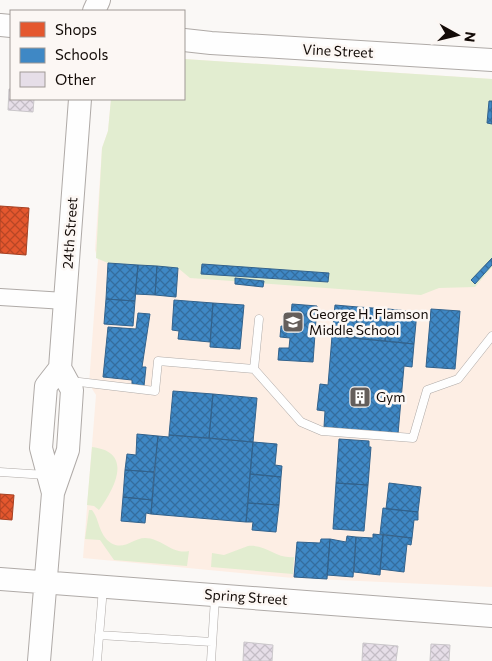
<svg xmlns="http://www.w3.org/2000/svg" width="492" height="661" font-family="Commissioner,sans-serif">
<defs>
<pattern id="shops-cross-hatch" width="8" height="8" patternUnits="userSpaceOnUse" patternTransform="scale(1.25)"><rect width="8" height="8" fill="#e4572e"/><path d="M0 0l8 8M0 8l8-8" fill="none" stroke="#b84625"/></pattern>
<pattern id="schools-cross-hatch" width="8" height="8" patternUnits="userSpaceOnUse" patternTransform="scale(1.25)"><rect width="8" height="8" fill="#3f88c5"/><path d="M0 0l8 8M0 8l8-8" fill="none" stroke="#346d9e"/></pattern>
<pattern id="building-cross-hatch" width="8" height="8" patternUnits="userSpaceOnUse" patternTransform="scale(1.25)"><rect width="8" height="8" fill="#e6dee8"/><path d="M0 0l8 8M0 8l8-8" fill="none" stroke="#c4bdc6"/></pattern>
</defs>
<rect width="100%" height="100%" fill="#faf8f6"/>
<path fill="#fdeee4" d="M184,59L492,79V587L293,578L83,558L96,395L89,384L98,260L95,250L102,148L108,131L111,99H184Z"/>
<path fill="#e2edd0" d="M184,59L492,79V267L475,287L439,288L421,295L190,278L178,268L108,263L96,258L102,148L108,131L111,99H184Z
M92,447C134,452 115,488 99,510L94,506L87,505Z
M89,510H92C100,520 98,534 111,543C124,551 133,538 145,538C162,538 172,555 189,551L187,566L114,560L100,540L85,539Z
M248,546C266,544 276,559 294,557L293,574L211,567L212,553L224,555Z"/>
<path fill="url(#shops-cross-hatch)" stroke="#a54022" d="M0,206L29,208L26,255L0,253Z
M0,494L14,495L12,520L0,519Z"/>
<path fill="url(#schools-cross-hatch)" stroke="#32628c" d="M489,101H492V124L487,123Z
M492,258V265L475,284L471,280Z
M108,263L138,265L135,301L106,299Z
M202,264L329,273L328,282L201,274Z
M138,265L157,266L155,295L135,294Z
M157,266L178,268L176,297L155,295Z
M235,278L264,281L263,287L235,284Z
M106,299L135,301L133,326L104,324Z
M174,300L213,303L210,342L178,339L179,331L172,330Z
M213,303L244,305L240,349L210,347Z
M292,304L317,306L313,362L278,360L279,348H289L290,338L280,337L281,326L290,327Z
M335,305L358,307L355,338L332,336Z
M358,307L388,309L385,341L355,338Z
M388,309L417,312L414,344L385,341Z
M431,309L460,311L455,369L426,367Z
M138,313L150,314L142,367H146L144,386L132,384V380L103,377L108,327L136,329Z
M332,336L414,344L412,367L404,366L398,434L324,427L325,411L317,410L320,384L328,385Z
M173,391L213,394L209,438L169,435Z
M213,394L257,398L253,442L209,438Z
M137,434L158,436L154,472L125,470L127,454L136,455Z
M169,435L253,442L246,522L151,514L158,436L169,437Z
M339,439L369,441V447H371L368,485L336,483Z
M253,442L277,444L275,465L282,466L281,477L250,474Z
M125,470L154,472L152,500L123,497Z
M250,474L281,477L279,505L248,503Z
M336,483L368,485L364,531L333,529Z
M389,483L421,487L418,512L386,509Z
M123,497L152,500L151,514L146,513L145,523L121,521Z
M248,503L279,505L276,532L252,530L253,522H246Z
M383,508L418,512V520H414L412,538L380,534Z
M373,534L383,535L380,575L354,572L356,537L373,538Z
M383,535L412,538L411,545L407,544L404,572L380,569Z
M347,536L356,537L353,577L327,575L330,539L346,542Z
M321,539H330L327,579L294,577L297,542L320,543Z"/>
<path fill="url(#building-cross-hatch)" stroke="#cac7ca" d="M9,89H11V99H34L33,112L8,110Z
M244,642L273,645L272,661H243Z
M363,643L398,646L396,661H362Z
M431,644L450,645L449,661H430Z"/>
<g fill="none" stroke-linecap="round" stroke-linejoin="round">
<g stroke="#afaaa7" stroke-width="9">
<path id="lane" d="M254,369L301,422L322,431L413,438L427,390L458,379L492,336
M71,381L155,391L158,361L254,369L259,319
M0,472L46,475
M99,635L212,642
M97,661L103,588
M211,661L215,598"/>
</g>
<g stroke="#afaaa7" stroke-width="18">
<path id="street" d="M0,297L65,301"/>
</g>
<g stroke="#afaaa7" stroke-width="24">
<path id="secondary" d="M94,11L99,0
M0,25L11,26
M184,40L211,43L492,60
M53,493L41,448L46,386L60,368L80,99
M0,579L492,616
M39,661L53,493L68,450L72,390L60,368"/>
</g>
<use href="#lane" stroke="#fefefe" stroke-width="8"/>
<use href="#street" stroke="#fefefe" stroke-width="16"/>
<use href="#secondary" stroke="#fefefe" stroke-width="22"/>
</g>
<defs>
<g id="school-square" transform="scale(1.125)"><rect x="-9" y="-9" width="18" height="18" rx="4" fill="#645e5b" stroke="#fcf7f4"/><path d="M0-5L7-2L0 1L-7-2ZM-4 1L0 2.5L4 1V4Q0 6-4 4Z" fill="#fff"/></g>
<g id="building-square" transform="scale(1.125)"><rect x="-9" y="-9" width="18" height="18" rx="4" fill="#645e5b" stroke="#fcf7f4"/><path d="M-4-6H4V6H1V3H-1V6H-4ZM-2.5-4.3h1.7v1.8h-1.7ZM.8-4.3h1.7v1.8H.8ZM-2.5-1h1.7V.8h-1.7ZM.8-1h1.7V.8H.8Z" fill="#fff"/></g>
</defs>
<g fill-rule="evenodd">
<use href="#school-square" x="293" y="322"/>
<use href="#building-square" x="360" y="397"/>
</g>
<g text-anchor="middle" stroke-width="5" stroke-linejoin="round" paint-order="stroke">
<g font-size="14" fill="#130b07" stroke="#fcf7f4">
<text transform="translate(338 51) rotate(3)" y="5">Vine Street</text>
<text transform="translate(70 233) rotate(-86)" y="5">24th Street</text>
<text transform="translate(246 597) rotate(4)" y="5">Spring Street</text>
</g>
<g font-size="14" fill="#130b07" stroke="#fcf7f4" text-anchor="start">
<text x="309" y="319">George H. Flamson<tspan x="309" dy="16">Middle School</tspan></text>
<text x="376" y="402">Gym</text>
</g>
</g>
<rect x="10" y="10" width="175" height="90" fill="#fcf7f4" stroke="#9f9995"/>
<rect x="20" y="22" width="25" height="15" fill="#e4572e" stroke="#9f9995"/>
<text x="55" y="35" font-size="15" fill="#130b07">Shops</text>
<rect x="20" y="48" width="25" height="15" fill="#3f88c5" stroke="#9f9995"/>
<text x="55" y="60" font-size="15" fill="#130b07">Schools</text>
<rect x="20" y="72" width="25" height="15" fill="#e6dee8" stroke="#9f9995"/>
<text x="55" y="85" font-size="15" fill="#130b07">Other</text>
<g transform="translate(457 35) rotate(98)" stroke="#fcf7f4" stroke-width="4" paint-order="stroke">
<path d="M0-4L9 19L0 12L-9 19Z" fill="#130b07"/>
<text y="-8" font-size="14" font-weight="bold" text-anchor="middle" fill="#130b07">N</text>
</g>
</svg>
